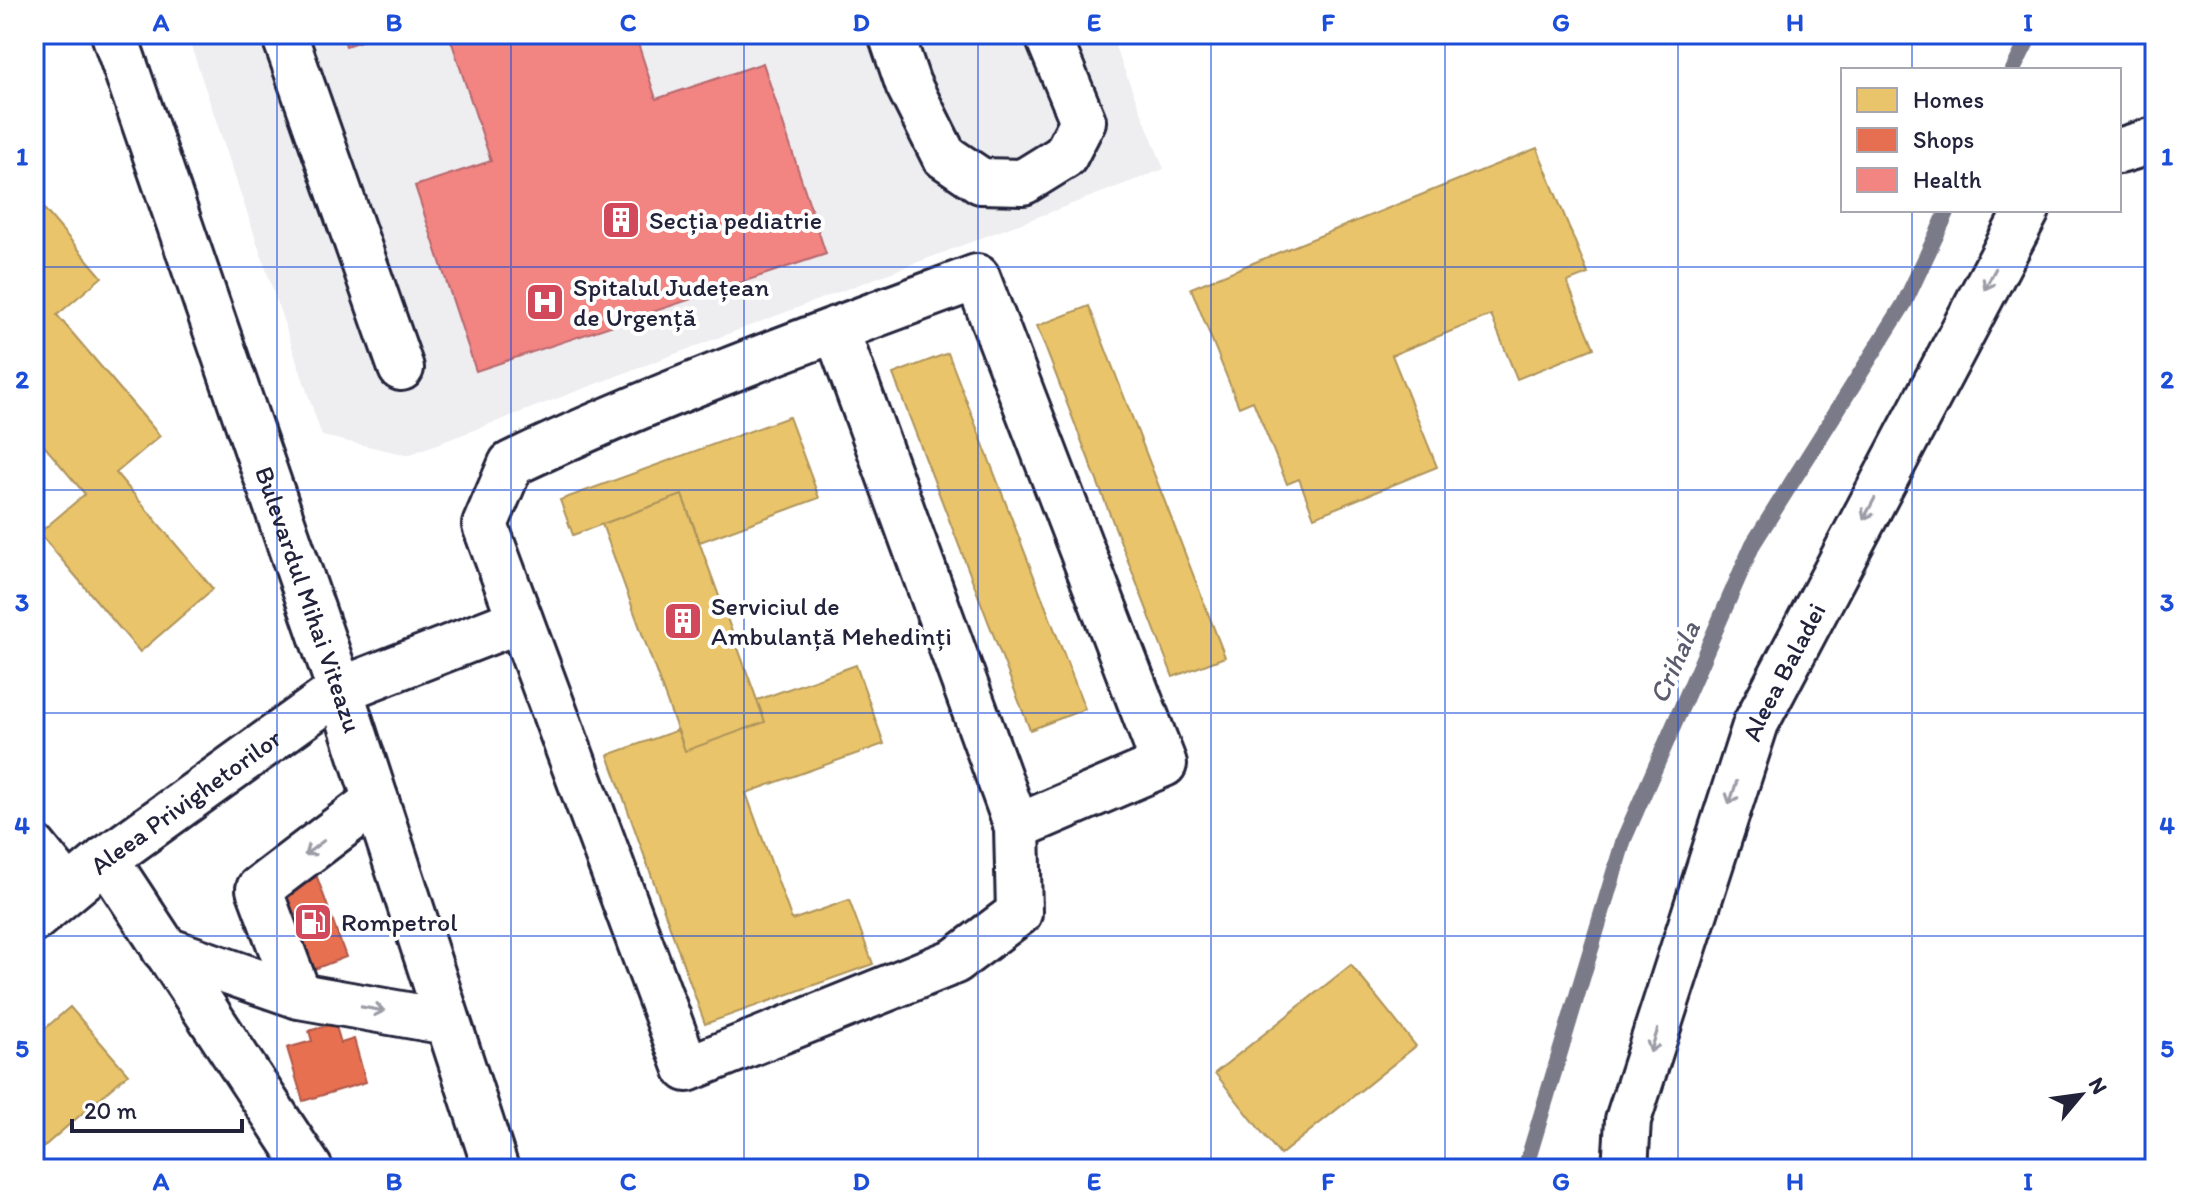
<svg xmlns="http://www.w3.org/2000/svg" width="2189" height="1203" font-family="Itim,sans-serif">
<rect width="100%" height="100%" fill="#fff"/>
<filter id="ink" filterUnits="userSpaceOnUse"><feTurbulence type="fractalNoise" baseFrequency=".0125" numOctaves="2"/><feDisplacementMap in="SourceGraphic" scale="16" xChannelSelector="R" yChannelSelector="G"/><feConvolveMatrix kernelMatrix="1 2 1 2 8 2 1 2 1" color-interpolation-filters="sRGB"/></filter>
<g filter="url(#ink)">
<path fill="#eeeef1" d="M187,34H1110L1164,169L408,455L322,436Z"/>
<path fill="#e9c46a" stroke="#ad935c" stroke-width="2" d="M34,111L45,124L34,134Z
M1537,148L1588,274L1567,282L1594,348L1517,379L1491,315L1392,355L1437,467L1314,517L1299,479L1287,484L1253,401L1239,407L1191,288Z
M34,197L102,277L57,315L160,436L116,473L213,589L140,652L39,533L85,494L34,434Z
M1089,306L1225,657L1173,677L1037,326Z
M948,353L1085,709L1030,730L893,374Z
M789,417L819,498L700,542L682,495L573,535L560,500Z
M682,495L765,722L685,751L602,524Z
M856,665L884,744L746,793L792,920L849,900L873,964L705,1024L608,755L678,730L685,751L765,722L757,700Z
M1351,965L1416,1046L1280,1155L1215,1073Z
M70,1007L128,1074L34,1155V1038Z"/>
<path fill="#e76f51" stroke="#ac584a" stroke-width="2" d="M317,877L346,957L312,970L282,889Z
M335,1023L341,1043L354,1039L366,1082L303,1101L287,1048L312,1041L309,1031Z"/>
<path fill="#f28482" stroke="#b4676d" stroke-width="2" d="M342,34H381L346,46Z
M449,34H635L656,99L763,63L826,254L476,371L415,186L491,161Z"/>
<g fill="none" stroke-linecap="round" stroke-linejoin="round">
<path stroke="#7a7a88" stroke-width="16" d="M2013,70L2031,34
M1525,1169L1624,839L1753,544L1904,304L1948,210"/>
<g stroke="#22223b" stroke-width="50">
<g id="minor">
<path d="M284,34L401,368"/>
<path d="M891,34L908,84L944,156L981,181L1023,182L1065,156L1083,121L1047,34"/>
<path d="M2119,151L2155,140"/>
<path d="M836,329L1017,827L1019,913L955,961L687,1069L485,525L511,464C662,392 820,335 977,277L1164,764L1017,827"/>
<path d="M34,847L68,889"/>
<path d="M106,859L310,1169"/>
<path id="s1" d="M34,919L106,859L340,690L520,620"/>
<path d="M164,949L299,996L447,1022"/>
<path d="M299,996L259,889L376,800"/>
<path id="s2" d="M1625,1169L1628,1120L1756,723L2027,210"/>
</g>
</g>
<g stroke="#22223b" stroke-width="50">
<g id="major">
<path id="s3" d="M114,34L340,690L496,1169"/>
</g>
</g>
<use href="#minor" stroke="#fff" stroke-width="44"/>
<use href="#major" stroke="#fff" stroke-width="44"/>
</g>
<defs><path id="oneway-shaft" d="M-6 0H5M1.5-3L5.5 0L1.5 3" fill="none" stroke-width="1.6" stroke-linecap="round" stroke-linejoin="round" transform="scale(2)"/></defs>
<g stroke="#9c9ca7">
<use href="#oneway-shaft" transform="translate(1990 279) rotate(118)"/>
<use href="#oneway-shaft" transform="translate(1869 509) rotate(118)"/>
<use href="#oneway-shaft" transform="translate(1733 793) rotate(108)"/>
<use href="#oneway-shaft" transform="translate(314 848) rotate(143)"/>
<use href="#oneway-shaft" transform="translate(373 1009) rotate(10)"/>
<use href="#oneway-shaft" transform="translate(1654 1041) rotate(108)"/>
</g>
</g>
<path fill="none" stroke="#1d4ed8" stroke-width="2" stroke-opacity="0.55" d="M277,34V1169M511,34V1169M744,34V1169M978,34V1169M1211,34V1169M1445,34V1169M1678,34V1169M1912,34V70M1912,210V1169M34,267H2155M34,490H2155M34,713H2155M34,936H2155"/>
<defs>
<g id="building-square" transform="scale(2)"><rect x="-9" y="-9" width="18" height="18" rx="4" fill="#d1495b" stroke="#fff"/><path d="M-4-6H4V6H1V3H-1V6H-4ZM-2.5-4.3h1.7v1.8h-1.7ZM.8-4.3h1.7v1.8H.8ZM-2.5-1h1.7V.8h-1.7ZM.8-1h1.7V.8H.8Z" fill="#fff"/></g>
<g id="hospital-square" transform="scale(2)"><rect x="-9" y="-9" width="18" height="18" rx="4" fill="#d1495b" stroke="#fff"/><path d="M-5-5h3v3.5h4V-5h3V5h-3V1.5h-4V5h-3Z" fill="#fff"/></g>
<g id="fuel-square" transform="scale(2)"><rect x="-9" y="-9" width="18" height="18" rx="4" fill="#d1495b" stroke="#fff"/><path d="M-5.5-6h7V0h2V4h1.3V-2.5L3-4.5l.8-.8L6-3V5H2.5V1h-1V6h-7ZM-4.2-4.7v3.2H.2V-4.7Z" fill="#fff"/></g>
</defs>
<g fill-rule="evenodd">
<use href="#building-square" x="621" y="220"/>
<use href="#hospital-square" x="545" y="302"/>
<use href="#building-square" x="683" y="621"/>
<use href="#fuel-square" x="313" y="922"/>
</g>
<g text-anchor="middle" stroke-width="8" stroke-linejoin="round" paint-order="stroke">
<g font-size="26" fill="#22223b" stroke="#fff" text-anchor="start">
<text x="649" y="229">Secția pediatrie</text>
<text x="573" y="296">Spitalul Județean<tspan x="573" dy="30">de Urgență</tspan></text>
<text x="711" y="615">Serviciul de<tspan x="711" dy="30">Ambulanță Mehedinți</tspan></text>
<text x="341" y="931">Rompetrol</text>
</g>
<g font-size="26" fill="#22223b" stroke="#fff">
<text dy="9" stroke="none"><textPath href="#s3" startOffset="598">Bulevardul Mihai Viteazu</textPath></text>
<text dy="9" stroke="none"><textPath href="#s2" startOffset="524">Aleea Baladei</textPath></text>
<text dy="9" stroke="none"><textPath href="#s1" startOffset="192">Aleea Privighetorilor</textPath></text>
</g>
<g font-size="28" font-style="italic" fill="#5c5c6f" stroke="#fff">
<text transform="translate(1674 662) rotate(-66)" y="10">Crihala</text>
</g>
</g>
<rect width="2189" height="1203" fill="none" stroke="#fff" stroke-width="88"/>
<rect x="1841" y="68" width="280" height="144" fill="#ffffff" stroke="#a7a7b1" stroke-width="2"/>
<rect x="1857" y="88" width="40" height="24" fill="#e9c46a" stroke="#a7a7b1" stroke-width="2"/>
<text x="1913" y="108" font-size="24" fill="#22223b">Homes</text>
<rect x="1857" y="128" width="40" height="24" fill="#e76f51" stroke="#a7a7b1" stroke-width="2"/>
<text x="1913" y="148" font-size="24" fill="#22223b">Shops</text>
<rect x="1857" y="168" width="40" height="24" fill="#f28482" stroke="#a7a7b1" stroke-width="2"/>
<text x="1913" y="188" font-size="24" fill="#22223b">Health</text>
<g transform="translate(2081 1095) rotate(61)" stroke="#ffffff" stroke-width="6" paint-order="stroke">
<path d="M0-6L14 30L0 20L-14 30Z" fill="#22223b"/>
<text y="-12" font-size="22" font-weight="bold" text-anchor="middle" fill="#22223b">N</text>
</g>
<path d="M72 1119v12h170v-12" fill="none" stroke="#22223b" stroke-width="4"/>
<text x="84" y="1119" font-size="24" fill="#22223b" stroke="#ffffff" stroke-width="6" paint-order="stroke">20 m</text>
<rect x="44" y="44" width="2101" height="1115" fill="none" stroke="#1d4ed8" stroke-width="3"/>
<g font-size="26" text-anchor="middle" font-weight="bold" fill="#1d4ed8">
<text x="161" y="31">A</text>
<text x="394" y="31">B</text>
<text x="628" y="31">C</text>
<text x="861" y="31">D</text>
<text x="1094" y="31">E</text>
<text x="1328" y="31">F</text>
<text x="1561" y="31">G</text>
<text x="1795" y="31">H</text>
<text x="2028" y="31">I</text>
<text x="22" y="165">1</text>
<text x="2167" y="165">1</text>
<text x="22" y="388">2</text>
<text x="2167" y="388">2</text>
<text x="22" y="611">3</text>
<text x="2167" y="611">3</text>
<text x="22" y="834">4</text>
<text x="2167" y="834">4</text>
<text x="22" y="1057">5</text>
<text x="2167" y="1057">5</text>
<text x="161" y="1190">A</text>
<text x="394" y="1190">B</text>
<text x="628" y="1190">C</text>
<text x="861" y="1190">D</text>
<text x="1094" y="1190">E</text>
<text x="1328" y="1190">F</text>
<text x="1561" y="1190">G</text>
<text x="1795" y="1190">H</text>
<text x="2028" y="1190">I</text>
</g>
</svg>
